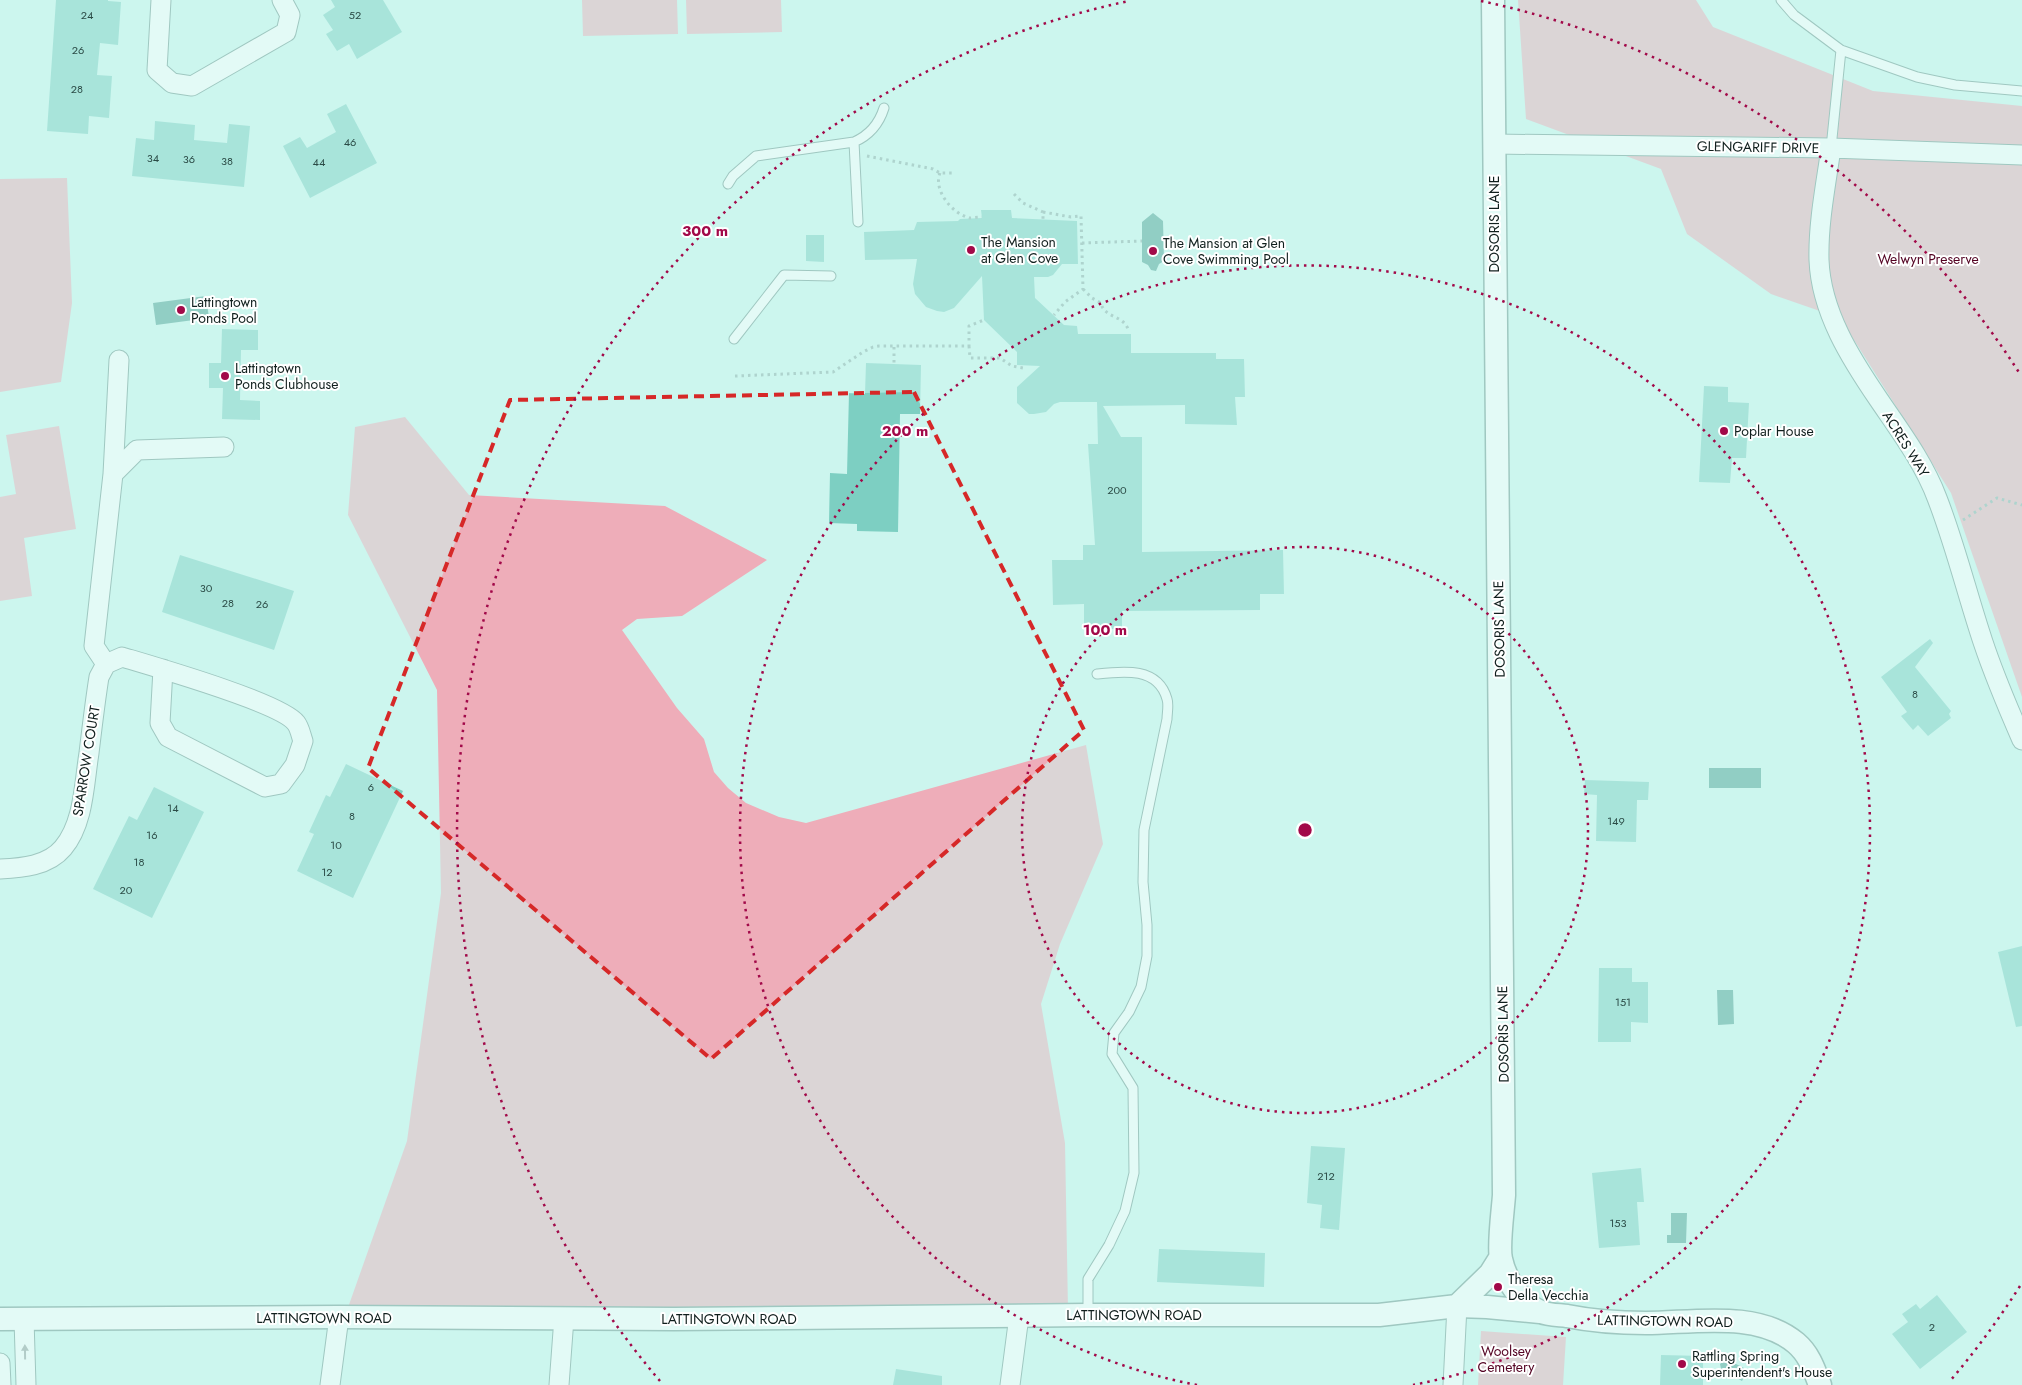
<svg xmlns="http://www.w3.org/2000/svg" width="2022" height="1385" font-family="Jost,sans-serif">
<rect width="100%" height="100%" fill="#ccf5ee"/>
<path fill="#eeadb9" d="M582,0H677L678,34L583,36Z
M686,0H781L782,32L687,34Z
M1518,0H1696L1713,27L1873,91L2022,106V697L1951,493L1840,318L1771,294L1687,234L1661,169L1526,119Z
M67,178L72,303L61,382L0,392V179Z
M405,417L469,495L665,506L767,560L682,616L637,619L622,630L677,708L704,739L714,772L728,788L746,803L779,817L806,823L1086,745L1103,844L1060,944L1041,1004L1065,1143L1068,1310L345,1316L407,1141L441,893L437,690L348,515L355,427Z
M59,426L76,529L24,538L32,596L0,601V497L16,494L6,435Z
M1481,1331L1566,1337L1563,1385H1478Z"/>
<path fill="#4b9d91" d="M1153,213L1163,221L1164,261L1159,264L1156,271L1151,270L1148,265L1142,262V222Z
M206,296L209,318L156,325L153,303Z
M1709,768H1761V788H1709Z
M1717,990H1733L1734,1024L1718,1025Z
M1671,1213H1687L1686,1243H1667V1235H1671Z
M1726,1359L1748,1370L1742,1381L1721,1369L1720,1364Z"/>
<path fill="#7dcfc2" d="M56,0H108V1L121,2L118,45L100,43L97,75L112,76L109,118L89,116L88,134L47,131Z
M331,0H383L402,32L357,59L349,44L337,51L326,34L333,30L323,15L335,7Z
M346,104L377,163L310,198L283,146L300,137L307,148L336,132L327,114Z
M155,121L195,125L194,140L227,143L229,124L250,126L244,187L132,176L136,138L154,140Z
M981,210H1011L1012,218L1077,221L1078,264H1062L1053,275L1048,277H1034L1035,298L1064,325L1077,326L1078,334H1131V353H1216V359H1244L1245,397H1235L1237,425L1185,424V405L1103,406L1121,437H1142V552L1283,550L1284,594H1260V610L1122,611V629H1084V604L1053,605L1052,560H1083V545H1095L1088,444H1098L1097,402H1060L1054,404L1046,412L1034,414H1029L1017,403V387L1040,366L1017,365V352L984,320L982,276L954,308L944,312L937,311L926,307L915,294L913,284L917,259L865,260L864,232L914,230L917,222L958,221L960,219L982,218Z
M806,235H824V262L806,261Z
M222,329L258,330V350H241L240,400L260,401V420L222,419L223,388H209V363H221Z
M866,363L921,365L920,414H900L898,532L857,531V524L829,523L830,473L847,474L849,393L865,394Z
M1704,386L1728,387V402L1749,403L1746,458H1732L1730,483L1699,482Z
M180,555L294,591L274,650L162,612Z
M1930,639L1933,643L1915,667L1951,711L1949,714L1951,718L1928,736L1918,725L1913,730L1901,716L1907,712L1881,677Z
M346,764L403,791L353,898L297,871L314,834L309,832L326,795L330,797Z
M1585,780L1649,782L1648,800H1637L1636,842L1596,841L1597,795L1584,794Z
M154,787L204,812L152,918L93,889L129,816L137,820Z
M2022,946V1026L2016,1027L1998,952Z
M1599,968H1632V982H1648V1023L1631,1022V1042H1598Z
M1311,1146L1345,1148L1339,1230L1320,1228L1322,1205L1307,1203Z
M1641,1168L1644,1202H1637L1640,1245L1599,1248L1592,1173Z
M1159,1249L1265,1253L1264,1287L1157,1282Z
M1937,1295L1967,1332L1920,1369L1892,1334L1908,1322L1902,1314L1916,1304L1920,1309Z
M1661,1355L1703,1356V1385H1660Z
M896,1369L942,1376V1385H893Z"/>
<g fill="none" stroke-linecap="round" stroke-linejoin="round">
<g stroke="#699089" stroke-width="11">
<path id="service" d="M1781,0L1794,15L1841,50L1917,77L1955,85L2022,91
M854,142L858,222
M1831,148L1841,50
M728,184L733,176L756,156L854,142C870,135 879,124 884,108
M734,339L784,275L831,276
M1088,1314V1279L1109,1245L1125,1211L1134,1173L1133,1088L1112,1054L1114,1033L1129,1012L1141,987L1147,956V925L1143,882L1144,830L1167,719C1167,713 1169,705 1167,699C1158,667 1124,671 1097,674"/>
</g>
<g stroke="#699089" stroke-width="21">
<path id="minor" d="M161,0L157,70L172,83L192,86L286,32L290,15L282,0
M1494,144L1831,148L2022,155
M1831,148C1826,184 1818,223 1819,260C1821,312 1851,359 1879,400C1900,431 1924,463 1937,498C1955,544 1967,594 1983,642C1994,675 2008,708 2022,740
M113,474L119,360
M106,664L94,646L113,474L137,450L224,447
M0,869C22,868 48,866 63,848C84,823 84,784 89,753C92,728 95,702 99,677L106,664L122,657C152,666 281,703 296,723C300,728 301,736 303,741L295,765L281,784L265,787L168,737L160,723L163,669
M24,1319L26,1385
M0,1363L1,1385
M330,1385L339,1317
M559,1385L564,1318
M1010,1385L1019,1316
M1453,1385L1457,1306"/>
</g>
<g stroke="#699089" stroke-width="25">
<path id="tertiary" d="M1493,0L1504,1195C1503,1210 1498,1246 1501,1259C1505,1279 1521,1304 1541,1312C1548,1315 1559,1315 1567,1316C1592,1321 1620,1323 1646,1323C1692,1323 1757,1310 1796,1343C1809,1354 1814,1369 1820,1385
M1457,1306L1487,1307L1540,1312
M0,1319L339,1317L674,1319L1088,1315H1379L1457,1306L1490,1274L1500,1258"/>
</g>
<path stroke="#8baba6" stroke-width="3" stroke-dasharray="2.5 4" stroke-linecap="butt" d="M867,156L933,169L940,173H953
M940,173C933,190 952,214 970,218C973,218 978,217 982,217
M1014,194L1023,203L1043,212V219
M1043,212L1071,217L1081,216L1083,289L1065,302L1054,315
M1082,243L1142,241
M1083,289L1092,298L1101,303C1104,318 1123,315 1128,329
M969,346L970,358H1000L1012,366L1023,368
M894,347V364
M735,376L833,372L863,352L873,347L879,346H969V326L984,320
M1963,520L1997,498L2022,505"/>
<use href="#service" stroke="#fff" stroke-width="9"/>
<use href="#minor" stroke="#fff" stroke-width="19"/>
<use href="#tertiary" stroke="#fff" stroke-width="22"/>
</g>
<defs><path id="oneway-solid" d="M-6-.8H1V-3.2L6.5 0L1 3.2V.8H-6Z" transform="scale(1.25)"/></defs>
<use fill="#939a99" href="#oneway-solid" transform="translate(25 1352) rotate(-91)"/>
<path d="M0 0H2022V1385H0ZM914,392L1084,730L711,1059L368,768L510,400Z" fill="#ccf5ee" fill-opacity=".55" fill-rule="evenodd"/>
<path fill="none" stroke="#d62828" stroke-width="4" stroke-dasharray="10 6" stroke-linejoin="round" d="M914,392L1084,730L711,1059L368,768L510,400Z"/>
<g fill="none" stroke="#a20949" stroke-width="2.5" stroke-dasharray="2.5 5">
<circle cx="1305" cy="830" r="283"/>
<path d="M1197 1385A565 565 0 1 1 1413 1385"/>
<path d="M2020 1286A848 848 0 0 1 1950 1381M660 1381A848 848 0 0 1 1129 1M1481 1A848 848 0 0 1 2020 374"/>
</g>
<g fill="#a20949" stroke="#fff" stroke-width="2">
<circle cx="971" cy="250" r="5"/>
<circle cx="1153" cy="251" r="5"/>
<circle cx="181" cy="310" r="5"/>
<circle cx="225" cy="376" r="5"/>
<circle cx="1724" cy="431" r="5"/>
<circle cx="1498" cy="1287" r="5"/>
<circle cx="1682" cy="1364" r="5"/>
</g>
<g text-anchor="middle" stroke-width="4" stroke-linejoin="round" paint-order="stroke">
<g font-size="11" fill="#2b4b46">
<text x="87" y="19">24</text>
<text x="355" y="19">52</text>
<text x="78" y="54">26</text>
<text x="77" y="93">28</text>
<text x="350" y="146">46</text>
<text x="153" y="162">34</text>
<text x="189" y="163">36</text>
<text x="227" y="165">38</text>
<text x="319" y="166">44</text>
<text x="1117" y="494">200</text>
<text x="206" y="592">30</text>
<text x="228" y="607">28</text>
<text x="262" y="608">26</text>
<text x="1915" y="698">8</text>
<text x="371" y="791">6</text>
<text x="173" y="812">14</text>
<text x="352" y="820">8</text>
<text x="1616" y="825">149</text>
<text x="152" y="839">16</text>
<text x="336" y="849">10</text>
<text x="139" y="866">18</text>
<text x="327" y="876">12</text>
<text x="126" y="894">20</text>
<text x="1623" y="1006">151</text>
<text x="1326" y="1180">212</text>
<text x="1618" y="1227">153</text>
<text x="1932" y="1331">2</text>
</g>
<g font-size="14" fill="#101f1d" stroke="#fff">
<text transform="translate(1758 147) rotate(1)" y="5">GLENGARIFF DRIVE</text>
<text transform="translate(1494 224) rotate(-90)" y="5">DOSORIS LANE</text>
<text transform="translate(1906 444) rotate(58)" y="5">ACRES WAY</text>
<text transform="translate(1499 629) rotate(-91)" y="5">DOSORIS LANE</text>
<text transform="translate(86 761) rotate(-81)" y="5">SPARROW COURT</text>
<text transform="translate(1503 1034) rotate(-91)" y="5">DOSORIS LANE</text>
<text x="1134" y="1320">LATTINGTOWN ROAD</text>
<text x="324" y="1323">LATTINGTOWN ROAD</text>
<text x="729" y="1324">LATTINGTOWN ROAD</text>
<text transform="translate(1665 1321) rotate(1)" y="5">LATTINGTOWN ROAD</text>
</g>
<g font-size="14" fill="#101f1d" stroke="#fff" text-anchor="start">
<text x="981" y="247">The Mansion<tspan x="981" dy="16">at Glen Cove</tspan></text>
<text x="1163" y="248">The Mansion at Glen<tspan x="1163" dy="16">Cove Swimming Pool</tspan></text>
<text x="191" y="307">Lattingtown<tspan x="191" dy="16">Ponds Pool</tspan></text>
<text x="235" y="373">Lattingtown<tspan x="235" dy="16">Ponds Clubhouse</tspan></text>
<text x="1734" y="436">Poplar House</text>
<text x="1508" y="1284">Theresa<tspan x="1508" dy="16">Della Vecchia</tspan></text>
<text x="1692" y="1361">Rattling Spring<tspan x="1692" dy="16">Superintendent's House</tspan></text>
</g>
<g font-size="14" fill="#530222" stroke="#fff">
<text x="1928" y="264">Welwyn Preserve</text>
<text x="1506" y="1356">Woolsey<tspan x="1506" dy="16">Cemetery</tspan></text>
</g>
</g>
<circle cx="1305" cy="830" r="8" fill="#a20949" stroke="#fff" stroke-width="2.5"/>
<g font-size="15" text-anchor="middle" font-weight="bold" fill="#a20949" stroke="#fff" stroke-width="4" stroke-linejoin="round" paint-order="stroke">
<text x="705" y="236">300 m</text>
<text x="905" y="436">200 m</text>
<text x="1105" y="635">100 m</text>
</g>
</svg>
